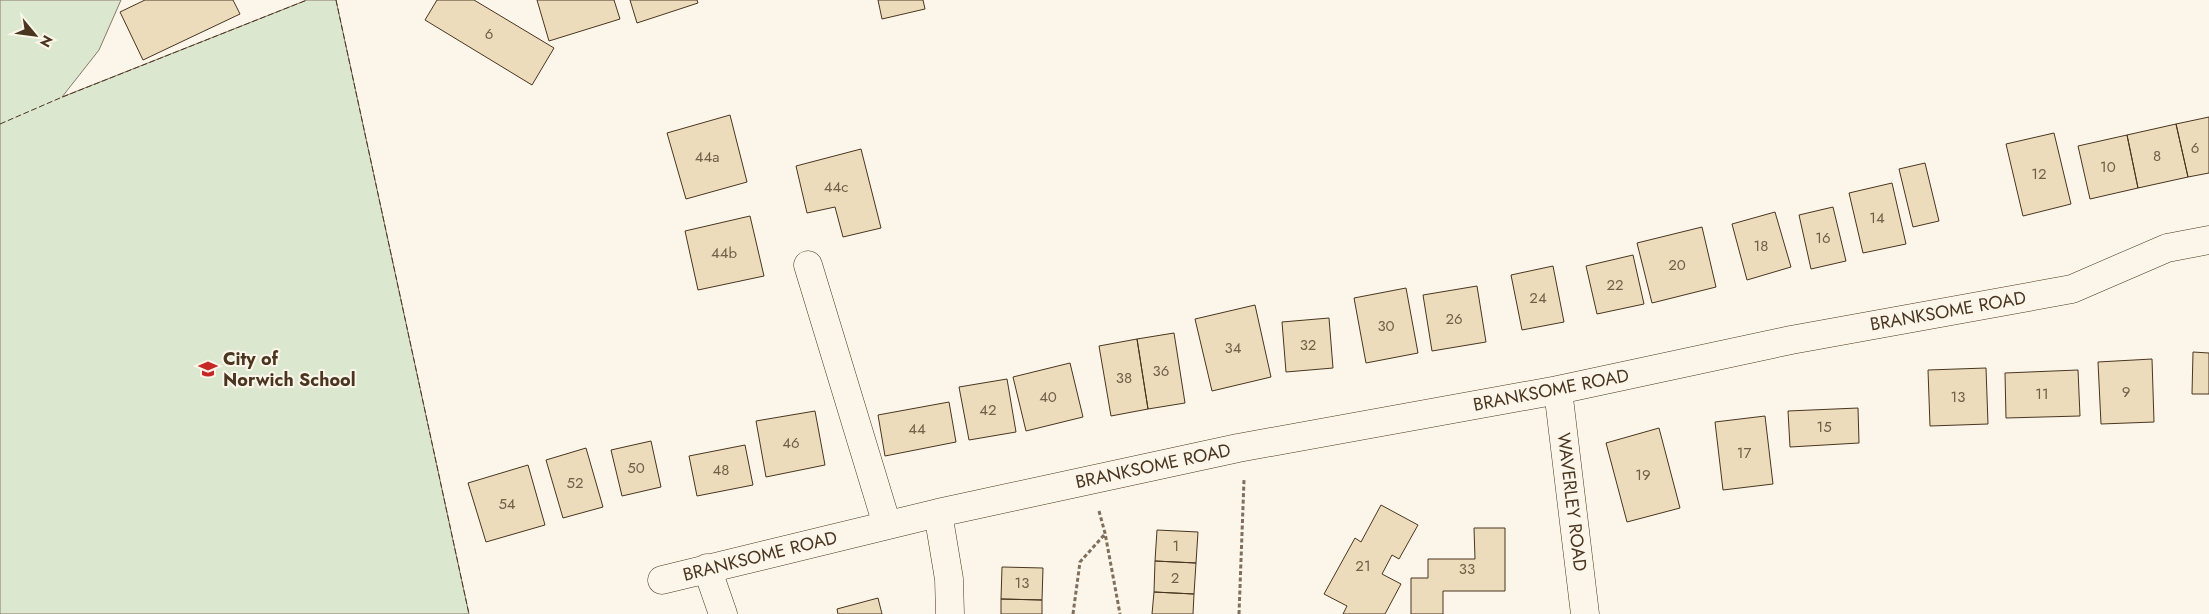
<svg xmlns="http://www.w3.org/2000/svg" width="2209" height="614" font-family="Jost,sans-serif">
<rect width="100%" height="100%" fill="#fbf6e9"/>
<path fill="#dce7d0" stroke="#887966" d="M0,0H121L99,50L62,97L307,0H336L469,614H0Z"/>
<path fill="#ecdcbc" stroke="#4a3520" d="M145,0H233L240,14L143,60L120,12Z
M437,0H474L554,48L532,85L425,20Z
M537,0H614L620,19L549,41Z
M630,0H697L698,3L637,23Z
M878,0H923L925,9L882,19Z
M730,115L747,182L686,199L667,133Z
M2209,117V173L2188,177L2176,124Z
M2176,124L2188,177L2138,188L2127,135Z
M2054,133L2071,204L2023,216L2006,144Z
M2127,135L2138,188L2090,199L2078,146Z
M861,149L881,228L843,237L835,207L807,213L796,166Z
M1925,163L1939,221L1913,227L1899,169Z
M1892,183L1906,244L1863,253L1849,193Z
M1833,207L1846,261L1811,269L1799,215Z
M1775,212L1791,267L1747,280L1732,224Z
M750,216L764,276L698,290L685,231Z
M1702,227L1716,287L1652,303L1637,243Z
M1633,255L1644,304L1597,314L1586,266Z
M1553,266L1564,322L1522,330L1511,275Z
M1477,286L1486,342L1432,351L1423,295Z
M1406,288L1418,353L1366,363L1354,298Z
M1255,305L1271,377L1212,391L1195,319Z
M1329,318L1333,368L1286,372L1282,322Z
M1174,333L1185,403L1148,409L1137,339Z
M1137,339L1148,409L1111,416L1099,346Z
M2193,352L2209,353V394H2192Z
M2152,359L2154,422L2101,424L2098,362Z
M1070,363L1083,417L1026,431L1013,377Z
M1986,368L1988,424L1930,426L1928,370Z
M2078,370L2080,416L2006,418L2005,373Z
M1007,379L1016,432L969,440L959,387Z
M949,402L956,442L885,456L878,415Z
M1858,408L1859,443L1790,447L1788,411Z
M815,411L825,465L766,477L756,421Z
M1765,416L1773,484L1723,490L1715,422Z
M1659,428L1680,508L1627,522L1606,443Z
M651,441L661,487L622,496L611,450Z
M745,445L753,485L697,496L689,456Z
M586,448L603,507L563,518L546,460Z
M528,465L545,525L486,542L468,483Z
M1381,505L1418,525L1399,559L1392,555L1382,574L1401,584L1385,614H1343L1347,606L1324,594L1355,538L1361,542Z
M1474,528H1505V591H1443V614H1411V578H1428V559H1475Z
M1157,530L1198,532L1196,563L1155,561Z
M1155,561L1196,563L1194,594L1154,592Z
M1002,567L1043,568L1042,600L1001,599Z
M1154,592L1194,594L1193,614H1152Z
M878,598L882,614H838L837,609Z
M1001,599L1042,600V614H1001Z"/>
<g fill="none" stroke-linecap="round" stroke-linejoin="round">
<g stroke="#4a3520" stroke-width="29">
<path id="minor" d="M808,265L887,525
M1558,390L1585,614
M938,513L949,579L950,614
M707,568L723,614
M662,580L938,513L1238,448L1558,390L1791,340L2072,289L2167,248L2209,240"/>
</g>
<path stroke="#7f6f5c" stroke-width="3" stroke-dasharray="4 2.5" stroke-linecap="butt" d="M1099,511L1105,533L1120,614
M1073,614L1080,562L1105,534
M1239,614L1244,480"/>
<use href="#minor" stroke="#fbf6e9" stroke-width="28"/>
<path stroke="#4a3520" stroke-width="1" stroke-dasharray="6 2.5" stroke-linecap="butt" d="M336,0L469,614
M0,124L60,98L307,0"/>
</g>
<defs>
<g id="school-bare" transform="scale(1.5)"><path d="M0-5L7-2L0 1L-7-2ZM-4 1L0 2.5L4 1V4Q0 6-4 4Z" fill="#c62828" stroke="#fbf6e9" stroke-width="2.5" paint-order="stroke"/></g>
</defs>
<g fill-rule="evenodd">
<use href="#school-bare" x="208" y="369"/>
</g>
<g text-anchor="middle" stroke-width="4" stroke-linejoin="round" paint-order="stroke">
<g font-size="15" fill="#725f47">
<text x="489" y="39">6</text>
<text x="2195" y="153">6</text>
<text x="2157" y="161">8</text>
<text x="707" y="162">44a</text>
<text x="2108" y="172">10</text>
<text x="2039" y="179">12</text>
<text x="836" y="192">44c</text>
<text x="1877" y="223">14</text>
<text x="1823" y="243">16</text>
<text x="1761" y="251">18</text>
<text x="724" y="258">44b</text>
<text x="1677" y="270">20</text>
<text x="1615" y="290">22</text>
<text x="1538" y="303">24</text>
<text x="1454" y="324">26</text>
<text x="1386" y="331">30</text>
<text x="1308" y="350">32</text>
<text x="1233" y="353">34</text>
<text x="1161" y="376">36</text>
<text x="1124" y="383">38</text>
<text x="2126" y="397">9</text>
<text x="2042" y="399">11</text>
<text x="1048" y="402">40</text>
<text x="1958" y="402">13</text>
<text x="988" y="415">42</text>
<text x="1824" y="432">15</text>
<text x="917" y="434">44</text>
<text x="791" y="448">46</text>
<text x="1744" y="458">17</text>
<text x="636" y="473">50</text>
<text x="721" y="475">48</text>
<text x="1643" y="480">19</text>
<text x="575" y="488">52</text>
<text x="507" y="509">54</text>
<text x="1176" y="551">1</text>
<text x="1363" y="571">21</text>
<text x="1467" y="574">33</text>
<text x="1175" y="583">2</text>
<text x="1022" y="588">13</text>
</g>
<g font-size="18" fill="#4a3520" stroke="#fbf6e9">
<text transform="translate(1948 311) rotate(-10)" y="6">BRANKSOME ROAD</text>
<text transform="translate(1551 390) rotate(-11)" y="6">BRANKSOME ROAD</text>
<text transform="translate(1153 466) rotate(-12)" y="6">BRANKSOME ROAD</text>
<text transform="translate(1572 502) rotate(83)" y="6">WAVERLEY ROAD</text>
<text transform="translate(760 556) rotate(-14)" y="6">BRANKSOME ROAD</text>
</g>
<g font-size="18" font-weight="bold" fill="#4a3520" stroke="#fbf6e9" text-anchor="start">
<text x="223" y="365">City of<tspan x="223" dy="21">Norwich School</tspan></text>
</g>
</g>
<g transform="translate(35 35) rotate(119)" stroke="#fbf6e9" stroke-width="4" paint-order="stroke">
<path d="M0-4L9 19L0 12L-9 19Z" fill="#4a3520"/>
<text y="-8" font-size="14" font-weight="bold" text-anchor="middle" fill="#4a3520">N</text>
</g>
</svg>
